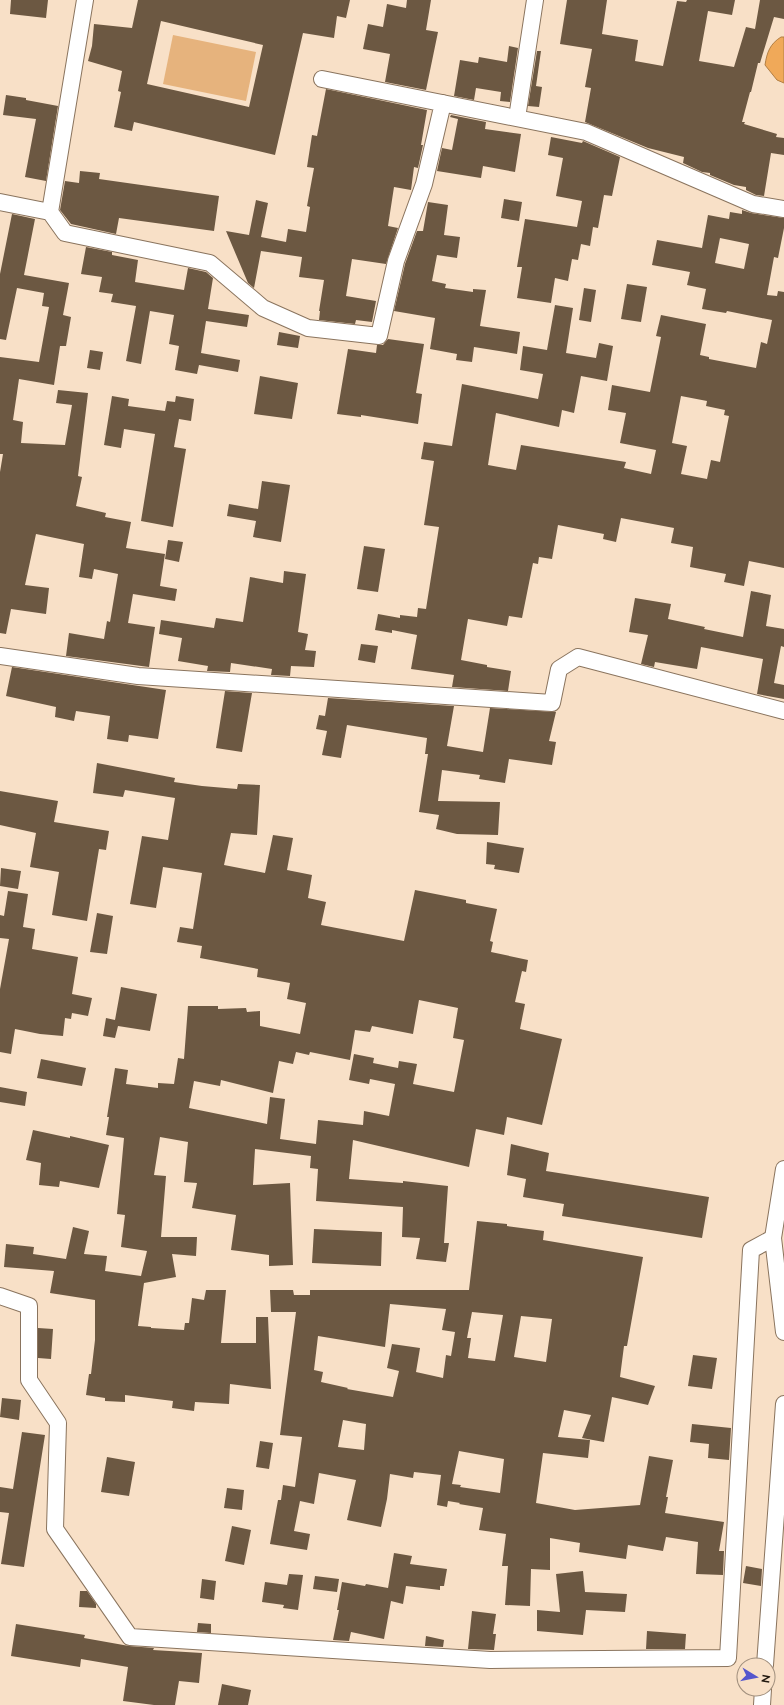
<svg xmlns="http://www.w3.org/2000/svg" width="784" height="1705" font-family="Raleway,sans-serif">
<rect width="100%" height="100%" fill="#f8e0c7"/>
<path fill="#e6b37d" d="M173,35L256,52L246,101L163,84Z"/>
<path fill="#f0a959" stroke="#b27e43" d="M781,37H784V83L777,80L765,65C767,52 770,44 781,37Z"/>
<path fill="#6c5842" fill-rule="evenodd" d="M11,0H48L46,18L10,14Z
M138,0H350L346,18L337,16L334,38L303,33L275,155L134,122L132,131L114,127L121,92L118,91L122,71L88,61L92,46L94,24L132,28ZM161,21L263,45L249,107L147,84Z
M407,0H431L426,30L438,32L426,90L385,82L390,54L363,49L368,24L383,27L387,4L406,8Z
M567,0H607L602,34L638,40L635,61L663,66L677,1L686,2L687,0H735L732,15L708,11L699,61L734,67L746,27L755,29L760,0H784V19L774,17L760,63H758L751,92H750L742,122H745L744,124L777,134L776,137L784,138V155L771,153L764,196L756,195L746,190V187L734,185L710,175V173L702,172L683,163L684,157L648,148L585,122L591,88L585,87L592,49L560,44Z
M509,46L518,48L510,102L500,101L501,92L476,88L474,100L454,96L460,60L478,63L479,57L507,62Z
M537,51H541L536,86L542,87L539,107L528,106Z
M326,89L427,110L421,145H423L418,168L414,167L411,190L394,187L388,226L398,228L386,264L352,259L346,296L376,301L372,322L356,320L355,324L319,320L320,311H319L324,280L299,277L302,257L261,251L254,288L248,283L226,231L249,235L256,200L268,203L261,237L286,242L288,229L306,232L310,207L307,206L314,168L307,167L312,135L317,136Z
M6,95L26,98V100L58,106L46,181L25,177L36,119L3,115Z
M451,115L486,122L485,129L521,134L515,172L483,166L481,178L437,171L442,148L452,150L458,119L450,117Z
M551,137L582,143L583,141L620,157L612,196L604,195L598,228L593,227L590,246L581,244L578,260L572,259L568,281L555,278L551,303L517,298L522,267H517L525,219L577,227L582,201L556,196L563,158L548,155Z
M80,171L100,173L99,179L219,196L214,231L119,218L116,234L71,224L60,210L65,181L79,183Z
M504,199L522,202L519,221L501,218Z
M428,202L448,205L444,235L460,237L457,258L437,255L432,281L446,284L445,288L473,292V289L486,290L480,326L520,332L517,354L474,347L472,362L456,360L457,354L430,349L435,318L394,311L405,264L417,231H423Z
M742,210L751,213L784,218V228L778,258L774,257L767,295L777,296L778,291L784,292V568L749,561L744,586L724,582L726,574L690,567L693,547L671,543L674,528L621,518L616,542L603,539L604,534L558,525L552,559L539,557L538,564L533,563L522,618L509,616L507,626L468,619L461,660L487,665V667L511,671L508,691L452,687L454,675L411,669L417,635L392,630V633L375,630L378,614L400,618V615L417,617L418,608L426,609L439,527L424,525L434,461L421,459L424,442L452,446L462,384L538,399L543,374L520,370L523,346L547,350L555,305L573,308L566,353L596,358L599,343L613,346L607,381L581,376L574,413L562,410L559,427L496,413L488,465L516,470L521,445L626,462L624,468L651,474L656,450L620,443L626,413L608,410L612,385L650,392L661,337L656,336L661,315L706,324L700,355L709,357V359L756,368L761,342L767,344L772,320L727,311L726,313L702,309L706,289L687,285L690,272L652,265L657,240L702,248L708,215L729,219L730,212L742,214ZM720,238L749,244L744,269L715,263ZM681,396L707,401L706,406L725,410L724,415L729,416L720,462L711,460L707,479L681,474L687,446L672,443Z
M12,214L35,219L24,275L69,283L63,315L71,317L66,346H60L54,385L19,379L13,420L23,422L21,443L65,445L72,405L56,403L58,390L88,393L78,476L82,477L76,506L106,513L105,517L131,522L126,548L165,554L160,586L177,589L175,601L133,594L128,623L155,627L149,667L66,656L69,633L104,639L107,621L110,622L118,574L94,569L92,579L79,577L84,544L36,534L25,585L49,588L46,614L11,609L6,634L0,633V472L3,454H0V357L39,362L49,307L42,306L44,293L17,288L6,340L0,339V274Z
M86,247L112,252V255L138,260L135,282L184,290L188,268L206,272L213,278L208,309L249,315L247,327L206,321L201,353L240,360L238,372L199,365L197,374L175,370L179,346L169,344L174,315L150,311L141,364L126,361L136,306L111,302L113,294L99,292L102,277L81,274Z
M627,284L647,287L641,322L621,319Z
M584,288L596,290L591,322L579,320Z
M279,332L300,336L298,348L277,345Z
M388,339L424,344L416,393L422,394L418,424L361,415V417L337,414L348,349L376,353L377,345H383Z
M90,350L103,352L100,370L87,368Z
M260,376L298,383L292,419L254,414Z
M112,396L129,399L128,406L165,411L167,401L175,402L176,396L194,399L191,421L179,419L174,447L186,449L173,527L141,521L155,434L124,429L121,448L104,445Z
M262,481L290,485L281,542L253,537L256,521L227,516L229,504L258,509Z
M168,540L183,542L179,562L165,559Z
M364,546L385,549L378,592L357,589Z
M284,571L306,574L298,632L308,634L305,650L316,651L314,667L291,666L290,676L271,675L272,669L231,663L230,672L207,671L208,666L178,661L182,638L159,634L161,620L214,628L216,618L243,622L250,577L283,583Z
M751,591L771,595L766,626L784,629V647L781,646L774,683L784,685V699L757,694L763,659L701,647L697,669L655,662L654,667L641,664L648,635L629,632L635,598L671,604L668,619L705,627L704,629L743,637Z
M361,644L378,646L375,663L358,660Z
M12,667L166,690L158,739L129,735L128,742L107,739L110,716L76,711L74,721L55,717L56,707L6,696Z
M225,691L252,693L242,752L216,748Z
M328,698L454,706L447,746L483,752L490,708L556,712L549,741L556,742L552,765L509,759L505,783L479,779L480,775L442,770L438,801L500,802L498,835L457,834L436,829L439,815L419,812L428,754H425L427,738L347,725L341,758L322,755L327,731L316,729L319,715L325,716Z
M97,763L175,778L174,782L202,786L237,789L238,784L260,785L257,835L231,833L224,865L265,873L273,835L293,838L287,870L312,875L308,898L326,902L321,925L404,941L415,890L466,900V903L497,909L490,941L493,942L491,952L528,960L526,972L522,971L515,1002L525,1004L520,1029L562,1039L542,1125L507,1117L504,1135L476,1129L469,1167L353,1140L349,1179L403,1183V1181L448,1186L444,1243H449L446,1262L416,1259L420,1238L402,1237L403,1207L316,1201L318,1169L310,1168L311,1156L255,1149L253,1185L290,1183L293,1265L269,1266V1255L231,1250L236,1215L192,1208L197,1183L184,1182L188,1142L160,1137L154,1175L166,1176L161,1237H197L196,1256L172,1254L176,1277L144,1283L138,1326L151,1327V1328L184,1330L185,1323H189L192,1298L204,1300L206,1290H226L221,1343H256V1317H268L271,1389L230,1384L229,1404L195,1402L194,1411L172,1408L173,1401L125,1395V1402L105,1401V1398L86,1395L89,1374H91L95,1340V1300L50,1293L54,1271L4,1267L6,1244L34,1247L33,1254L66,1259L73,1227L89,1231L84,1254L107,1256L105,1271L141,1276L147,1251L121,1247L125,1215L117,1214L124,1138L106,1135L109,1117H107L115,1068L128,1070L126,1084L158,1088V1083L174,1084L178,1058L184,1059L188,1006H218V1009L246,1008L247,1012L260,1011V1026L300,1034L306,1003L287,999L290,983L257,977L258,969L200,958L202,946L177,942L180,927L193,929L202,873L163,867L156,908L130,904L142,836L168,840L175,798L125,790L123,797L93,793ZM419,1000L458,1008L453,1038L464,1040L454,1092L413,1084L417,1064L399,1061L398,1068L373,1063L374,1058L354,1054L349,1080L369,1084L370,1079L395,1084L389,1116L364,1111L363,1125L318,1120L316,1144L280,1139L285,1099L270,1097L267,1124L189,1108L194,1081L220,1086L221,1080L273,1093L279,1061L293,1064L296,1052L309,1055L310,1052L350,1060L355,1030L370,1032L372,1026L413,1034Z
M0,791L58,801L54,822L109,831L106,850L99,849L87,921L52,915L59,872L30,867L36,833L0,825Z
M487,842L524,848L519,873L494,869L495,865L486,864Z
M1,868L21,871L18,889L0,886Z
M8,891L28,894L23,927L35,929L32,949L78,957L72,994L92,998L88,1016L72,1013L71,1019L65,1018L63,1036L40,1034L15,1029L11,1054L0,1052V989L9,939L0,938V915L4,916Z
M97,913L113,916L107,954L90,952Z
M121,987L157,994L150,1031L118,1026L115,1038L103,1036L106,1018L115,1020Z
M41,1059L86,1068L82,1086L37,1078Z
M0,1087L27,1092L25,1106L0,1102Z
M33,1130L70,1138V1136L109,1145L99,1188L60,1181L59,1187L39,1185L41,1163L26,1160Z
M511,1144L549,1153L546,1171L709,1197L702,1238L562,1216L564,1204L523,1197L526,1179L507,1175Z
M477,1221L507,1224V1226L544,1231L543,1240L643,1257L627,1346H624L620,1377L655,1386L648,1405L612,1397L604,1442L582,1438L591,1415L564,1410L558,1437L590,1440L588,1458L543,1453L536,1503L575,1510L640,1505L649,1456L673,1460L666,1497H668L665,1513L724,1522L719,1551H724L723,1575L696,1574L698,1542L666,1537L663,1551L628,1545L626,1559L579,1552L580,1543L550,1538V1570L531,1569L530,1606L505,1605L508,1566H502L506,1534L479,1530L483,1508L459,1504L460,1503L448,1501L447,1507L437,1505L441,1475L414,1472L413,1478L390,1474L387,1499L381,1527L347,1520L356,1480L319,1473L314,1504L300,1501L294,1531L310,1534L307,1550L270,1544L278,1500H281L283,1485L295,1487L302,1437L280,1435L296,1312H271L270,1290H293L294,1295H310V1290H469ZM390,1304L446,1309L442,1330L455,1332L451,1356L446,1355L443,1378L416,1372L420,1348L392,1344L387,1368L399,1371L393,1397L347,1389L348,1388L321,1382L323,1372L314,1370L318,1336L385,1347ZM472,1312L503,1315L495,1361L468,1358L471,1338H467ZM521,1316L552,1319L546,1362L514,1357ZM343,1420L366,1424L364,1450L338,1447ZM459,1451L504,1459L500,1493L460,1487L461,1485L452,1484Z
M314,1229L382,1232L381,1266L312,1263Z
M38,1328L53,1329L51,1359L38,1358Z
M693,1355L717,1358L712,1389L688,1386Z
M2,1398L21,1400L19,1420L0,1417Z
M692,1424L731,1428L729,1460L708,1458L709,1444L690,1442Z
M22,1432L45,1435L24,1567L1,1564L9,1513L0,1512V1487L13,1489Z
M260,1441L273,1443L269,1469L256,1467Z
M107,1457L135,1462L129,1496L101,1492Z
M227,1488L244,1490L242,1510L224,1508Z
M232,1526L251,1530L244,1565L225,1561Z
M394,1553L412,1556L410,1564L447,1569L444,1586H440V1590L406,1586L403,1604L391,1601L384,1639L351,1632L349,1641L333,1640L339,1610H337L342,1582L365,1586L366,1584L388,1588Z
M746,1566L762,1569L761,1586L743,1583Z
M583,1571L585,1592L627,1594L625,1612L586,1610L583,1635L537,1631V1610L560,1612L556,1574Z
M289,1574L303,1575L298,1610L283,1608L284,1605L262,1602L265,1582L287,1585Z
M315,1576L339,1579L337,1592L313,1589Z
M202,1579L216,1581L214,1600L200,1598Z
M80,1591H87L96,1604V1608L79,1607Z
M472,1611L496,1614L493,1634H496L494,1650L468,1649Z
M198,1623L211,1624V1633L197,1632Z
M16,1624L85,1635L84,1638L129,1646L154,1648L153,1650L202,1653L199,1683L179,1681L175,1705H154L123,1701L128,1667L81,1659L80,1667L11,1656Z
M647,1631L686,1634L685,1649H646Z
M426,1636L444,1640L443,1647L425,1646Z
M222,1684L251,1690L248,1705H218Z"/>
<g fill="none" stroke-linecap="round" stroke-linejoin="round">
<g stroke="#8a745e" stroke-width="18">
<path id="minor" d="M322,79L586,132L753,204L784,209
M517,118L535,0
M0,202L50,212L85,0
M50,212L65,233L210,263L263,308L308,328L379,336L396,261L424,184L443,103
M0,656L138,676L552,703L559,669L578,657L784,711
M784,1169L773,1238L784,1332
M0,1296L29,1306V1380L58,1423L55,1529L130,1637L490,1660L728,1658L751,1250L773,1238
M765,1665L784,1404
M762,1705L763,1689"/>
</g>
<use href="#minor" stroke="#fff" stroke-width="16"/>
</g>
<g transform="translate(756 1677) rotate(100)"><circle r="19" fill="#f8e0c7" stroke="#a2907e"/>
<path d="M0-3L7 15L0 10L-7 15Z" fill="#5556cd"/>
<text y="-6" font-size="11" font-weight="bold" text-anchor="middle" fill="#221910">N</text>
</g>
</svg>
